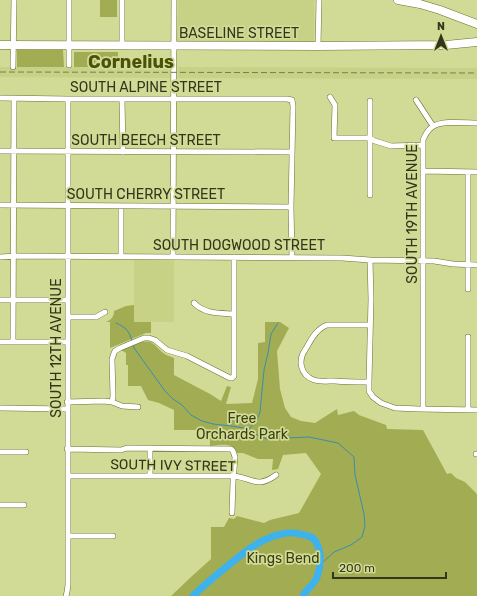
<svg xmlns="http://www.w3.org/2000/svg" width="477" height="596" font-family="Rubik,sans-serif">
<rect width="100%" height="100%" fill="#d1db96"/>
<path fill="#c7d286" d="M176,0H316L314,3V41L312,43H178L176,41L177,36L178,2Z
M0,67H170V78L0,77Z
M178,67L477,68V79L178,78Z
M134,259H174V322H134Z"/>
<path fill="#a1ac53" d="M100,0H117V17H100Z
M17,50H63L64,67H17Z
M74,52H118V67H74Z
M134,305V322H151V333H146L110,348V322H106C111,320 114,317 114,311L126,306Z
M265,322H280L289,328L277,351L280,389L285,408L291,417L301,421L315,423L337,409L338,415L354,411L359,415L386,425L387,429L423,430L447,474L451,473L456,478L465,482L476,493L477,495V596H171L191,577L211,559V527H224L229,518L234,519L237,516L264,523L270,520L299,513L321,474L306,453L283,455L278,469L272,470L273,459H258L243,453H237C233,442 220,445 210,446V432L202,430H174V410L159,403L148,400L141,386H128V365H126V353L121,350C130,347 143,338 152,343C156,345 158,349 162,352C165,355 170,356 174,358V375L210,394L221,401L227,386L231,387L226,404L252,403L258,379V343L265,342Z"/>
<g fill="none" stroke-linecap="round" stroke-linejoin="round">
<path stroke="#3a8dae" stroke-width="1" d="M116,323C127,328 129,331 132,341
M133,344L134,348L165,391L173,399L182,405L191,415L202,421L213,424L231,426L250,429L255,434L267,439L309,437L338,443L354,457L355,475L364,514L365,526L362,537L351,545L334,552L320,565
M250,428L257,420L260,412L264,370L268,353L271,334L278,323"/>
<path stroke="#3db2ed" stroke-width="7" d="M193,596C203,586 214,577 225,568C242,554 260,538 282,534C288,532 295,533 300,534C306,535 313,536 316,542C322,552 321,566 317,577C315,584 306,589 303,596"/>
<g stroke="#69712e" stroke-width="6">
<path id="minor" d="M122,46V0
M318,46L319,0
M69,65V0
M13,67L14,0
M330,97L335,105L334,138H370L375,141L391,146L423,145
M0,98L68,99H287L292,100L293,106L291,207L292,258
M122,99L123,152
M416,100L433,126
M370,101V195
M0,151L292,152
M423,171L477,172
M468,172V289
M0,205L291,207
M121,256V206
M0,257L17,256L342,258L370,260L434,261L453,264L477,265
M173,257L174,0
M370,260L371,299L369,382V391L373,397L381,403L395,408L419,409L477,410
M0,300H68
M194,303C204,314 221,313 234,314
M68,317H96L105,312
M0,342H68
M13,342L14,98
M369,382C358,382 346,382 335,381C328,381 320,382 314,380C300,375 298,360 305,350C311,340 316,329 327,325H370
M67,402L104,401L112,402L122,406L138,407
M112,402L113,396L112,359L114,353L115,351L120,348L144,338H149L155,340L167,350L187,356L230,378H232L234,376V257
M0,408L67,409
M423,409V140C425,135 428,130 432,127C442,120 465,123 477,123
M468,410V337
M67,449L121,450L127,448L231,449L233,451L235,457L233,482L232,513
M0,452H26
M476,454H477
M68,476H234C252,478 257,489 276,475
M150,476V448
M0,505H24
M68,536H113
M66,596L67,592L68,585V99"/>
</g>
<g stroke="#69712e" stroke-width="9">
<path id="highway" d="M398,0L420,4L440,10L477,24
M0,45L318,46L446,45L477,42"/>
</g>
<use href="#minor" stroke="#fff" stroke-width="5"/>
<use href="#highway" stroke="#fff" stroke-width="8"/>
<path stroke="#797f51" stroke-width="1" stroke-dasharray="6 3" stroke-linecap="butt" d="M0,72L477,73"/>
</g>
<g text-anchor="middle" stroke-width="3.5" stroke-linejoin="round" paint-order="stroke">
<g font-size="14" fill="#32361a" stroke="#d1db96">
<text x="239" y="38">BASELINE STREET</text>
<text x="146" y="92">SOUTH ALPINE STREET</text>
<text x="146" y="145">SOUTH BEECH STREET</text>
<text x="146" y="199">SOUTH CHERRY STREET</text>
<text transform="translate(412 214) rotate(-90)" y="5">SOUTH 19TH AVENUE</text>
<text x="239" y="250">SOUTH DOGWOOD STREET</text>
<text transform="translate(56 348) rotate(-90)" y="5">SOUTH 12TH AVENUE</text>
<text transform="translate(173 465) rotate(1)" y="5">SOUTH IVY STREET</text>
</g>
<g font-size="14" fill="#3a3f13" stroke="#d1db96">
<text x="242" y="423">Free<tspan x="242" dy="16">Orchards Park</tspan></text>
<text x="283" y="563">Kings Bend</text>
</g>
<g font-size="18" font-weight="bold" fill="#4b5208" stroke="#d1db96">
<text x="131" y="68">Cornelius</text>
</g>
</g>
<g transform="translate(441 36)" stroke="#d1db96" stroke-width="3" paint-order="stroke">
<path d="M0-3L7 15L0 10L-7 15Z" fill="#32361a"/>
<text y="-6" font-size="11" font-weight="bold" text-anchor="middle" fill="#32361a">N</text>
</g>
<path d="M333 572v6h113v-6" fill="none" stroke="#32361a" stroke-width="2"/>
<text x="339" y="572" font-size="12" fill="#32361a" stroke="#d1db96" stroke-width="3" paint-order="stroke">200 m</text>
</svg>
